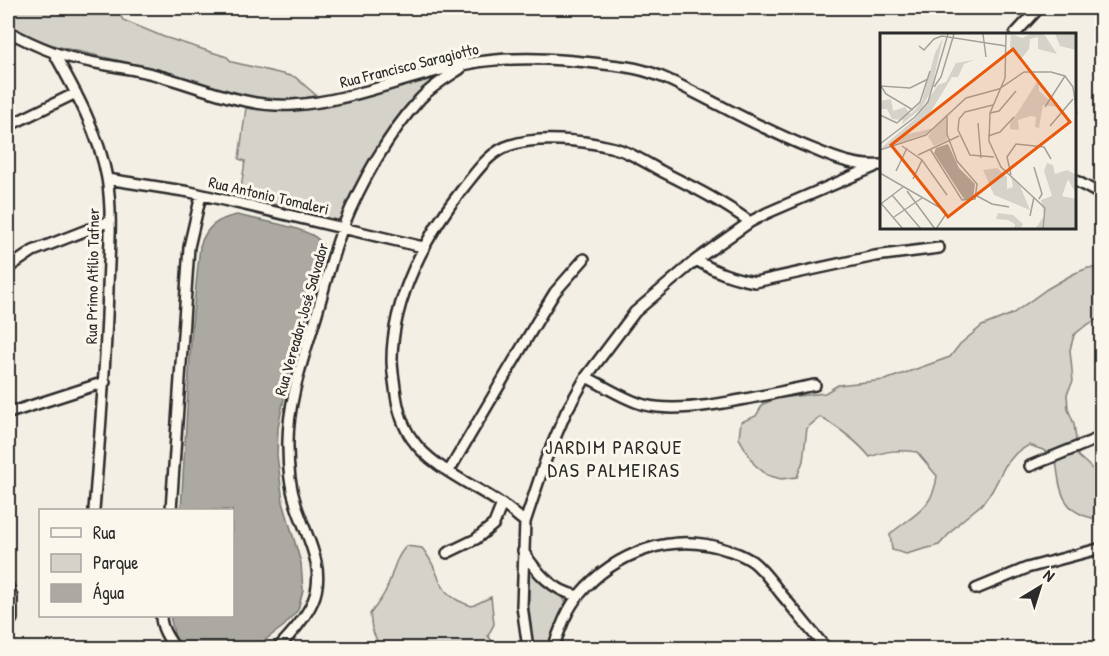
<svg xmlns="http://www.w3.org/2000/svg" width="1109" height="656" font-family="'Patrick Hand',sans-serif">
<rect width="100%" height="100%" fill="#f3efe4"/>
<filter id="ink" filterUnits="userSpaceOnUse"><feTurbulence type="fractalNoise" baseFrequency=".0167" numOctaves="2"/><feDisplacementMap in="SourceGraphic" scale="12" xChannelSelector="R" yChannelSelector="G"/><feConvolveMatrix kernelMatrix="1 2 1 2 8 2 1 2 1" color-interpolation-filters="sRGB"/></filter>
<g filter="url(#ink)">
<path fill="#d5d2c9" stroke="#807e7a" stroke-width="1.5" d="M8,8H116L123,20L164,37L227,57L232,62L295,77L317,96L278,102L243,98L156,69L55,46L21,33L8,25Z
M439,75L423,90L344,215L336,221L240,195L245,161L239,159L246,108C279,112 314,111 347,103C378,96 409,84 439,75Z
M1088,268H1101V317L1085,326L1074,335L1070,350L1073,381L1067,394L1068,409L1074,424L1078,456C1106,479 1101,480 1101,515L1098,519C1062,514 1060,492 1056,460L1043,450L1029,445L1016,453L1005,466L992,491L982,504L960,522L939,545L906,554L892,550L890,534C914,514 933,509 937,476L917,452C899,449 886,451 870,457C856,440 839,428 820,417L807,428L803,461L797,477L781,479L767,475L754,464L739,438L741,422L756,416L763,404L778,398L825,393L838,385L885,380L950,357L960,344L982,326L1012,314L1047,289L1073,274Z
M406,546L422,548C445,575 432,594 472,606L491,597L494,624L488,636L498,648H380L372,629L370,614C376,606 382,599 386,590C394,572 393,562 406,546Z
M529,570L542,583L563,597L566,604L564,613L548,648H532L529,618Z"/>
<path fill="#aca9a2" stroke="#787772" stroke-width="1.5" d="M237,215C256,220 308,227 320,241C324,247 324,252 324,260L288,378L278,428L277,455L283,502L301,563L303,590L298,610L284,626L254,648H185L175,638L170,616H232V510H181L192,324L200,246C206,227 217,219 237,215Z"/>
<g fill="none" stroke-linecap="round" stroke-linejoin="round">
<g stroke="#2b2b2b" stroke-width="14">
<path id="street" d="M8,31C22,39 37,46 53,52C85,64 123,66 156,75C202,87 245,108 293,105C353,101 409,75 467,64C519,54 575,60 627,67C656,71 681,86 707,99C743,117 778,136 815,150C836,159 858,167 881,165
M1015,34L1039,8
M54,53C76,92 99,134 107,178C113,214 109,252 108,288C106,362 100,436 94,510
M8,126L76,93
M107,179L190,192L423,247
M1074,180L1102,195
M696,260C716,272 732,278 755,282L875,256L939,248
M8,268L33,251L110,221
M586,377C605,386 625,400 645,405C689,416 769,393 815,385
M9,413L105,382
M1030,466L1102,437
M449,471L542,313L555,292L584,259
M171,510L189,247L201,195
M525,522C517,516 509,508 500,503C472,484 431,467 412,439C401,424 397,405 395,388C394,379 392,369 392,360C392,299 427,233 464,187C477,171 490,151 511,145C538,136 582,140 610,147C629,151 646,163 663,172C693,187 723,202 750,222
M523,551C537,573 552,590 578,596
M447,553L476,539L494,524L502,504
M8,586L12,597V619L8,624
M976,589L1027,568L1102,548
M161,616C161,628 168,638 175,648
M278,648C291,634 305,619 313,601C327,568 306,536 296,505C290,487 288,466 288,447C287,405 302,362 314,323C324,291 331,257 343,227C360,184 389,133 420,99C432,86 446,78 460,69
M528,648L522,606L525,522L546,459L566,412L586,377L635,312L696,260L750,222L767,213L874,167
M553,648C560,630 566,610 579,595C615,552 673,531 727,550C735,552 744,556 752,561C764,570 773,584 782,595C797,613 811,631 826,648"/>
</g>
<use href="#street" stroke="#fbf7ec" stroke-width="9"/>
</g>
</g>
<g text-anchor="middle" stroke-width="6" stroke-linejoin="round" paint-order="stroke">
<g font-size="16" fill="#2b2b2b" stroke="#fbf7ec">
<text transform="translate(409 65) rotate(-14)" y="6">Rua Francisco Saragiotto</text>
<text transform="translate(269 195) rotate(13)" y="6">Rua Antonio Tomaleri</text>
<text transform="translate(92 276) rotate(-89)" y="6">Rua Primo Atílio Tafner</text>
<text transform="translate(301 319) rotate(-74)" y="6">Rua Vereador José Salvador</text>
</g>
<g font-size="20" letter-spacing="1.5" fill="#2b2b2b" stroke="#fbf7ec">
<text x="614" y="454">JARDIM PARQUE<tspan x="614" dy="23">DAS PALMEIRAS</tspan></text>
</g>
</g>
<g transform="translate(880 33)">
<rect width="196" height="196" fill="#f3efe4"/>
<path d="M131,1L142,5L150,1H164L177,21L158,16V4L150,6L149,16L141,26L130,14ZM175,1H196V17L180,13ZM63,5L51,58L41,76L22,91L23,87L12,86L7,76H0V68L11,66L13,78L25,74L30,81L33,79L42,68L55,20ZM94,27L84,31L78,44H72L48,83L24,102L54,95L51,99L0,116L36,85L58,52L66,49L76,30ZM159,46V58L177,74L163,72L159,95L155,94L156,84L151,83L138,87L139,97L130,96V91ZM66,82L67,107L54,113L48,103ZM167,130L173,132L175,141L187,137L196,142V161L188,146L182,163L196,166V196H155L164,183L161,167L172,163L164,138ZM117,135L127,144V156L133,154L131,143L140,153L150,177L114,162L103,137ZM118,180L133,182L143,191L140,196H134L135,191L128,187L116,186Z" fill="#d5d2c9"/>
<path d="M68,111L79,135L95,151L93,166H84L54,120L56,115Z" fill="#aca9a2"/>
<path fill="none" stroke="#a3a19a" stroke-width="1.5" d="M103,1L106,24M126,1L125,45L110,80L109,108L121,134L165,175L163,196M39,13L44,17L54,6L62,3L126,13M54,54L61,44L74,1M113,72L85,79L79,86L78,97L90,122L114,124M165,74L185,43M33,77L6,61L1,53L30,55L48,46M110,80L119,78L136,58M0,82L17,90M17,90L40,69L50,38M98,90L101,125M170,93L193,66M108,103L120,99L134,84M0,111L35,84L48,69L68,1M22,113L42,127L67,162M50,116L82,167L95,166L97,151L77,128L67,101V82M0,117L46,102L86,65L119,56L144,39H171L185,43L193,54L197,81M38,122L79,103M154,134L162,161L159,166M16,138L27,115M0,140L64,177L66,181L56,196M131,142L127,124L136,111L164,114L171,126M33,146L42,127M27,158L55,196M12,162L41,196M97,163L112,171L129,174M0,169L23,196M2,170L23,154M150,183L154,164M14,184L42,165"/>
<path fill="#e8590c" fill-opacity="0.15" stroke="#e8590c" stroke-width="3" d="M133,16L190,89L68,184L11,112Z"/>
<rect width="196" height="196" fill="none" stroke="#2b2b2b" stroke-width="3"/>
</g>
<rect width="1109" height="656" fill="none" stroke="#fbf7ec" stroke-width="30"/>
<rect x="15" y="15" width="1079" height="626" fill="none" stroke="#2b2b2b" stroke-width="2" filter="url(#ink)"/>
<rect x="39" y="509" width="195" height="108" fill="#fbf7ec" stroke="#a8a59f" stroke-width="1.5"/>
<rect x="51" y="528" width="30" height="9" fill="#fbf7ec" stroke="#a8a59f" stroke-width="1.5"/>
<text x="93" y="539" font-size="18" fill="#2b2b2b">Rua</text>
<rect x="51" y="554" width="30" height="18" fill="#d5d2c9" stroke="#a8a59f" stroke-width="1.5"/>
<text x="93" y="569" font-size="18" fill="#2b2b2b">Parque</text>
<rect x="51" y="584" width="30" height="18" fill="#aca9a2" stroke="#a8a59f" stroke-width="1.5"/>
<text x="93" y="599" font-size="18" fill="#2b2b2b">Água</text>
<g transform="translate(1040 587) rotate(38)" stroke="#fbf7ec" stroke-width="4.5" paint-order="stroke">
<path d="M0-4.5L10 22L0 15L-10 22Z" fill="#2b2b2b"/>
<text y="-9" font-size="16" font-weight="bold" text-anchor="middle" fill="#2b2b2b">N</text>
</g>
</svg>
